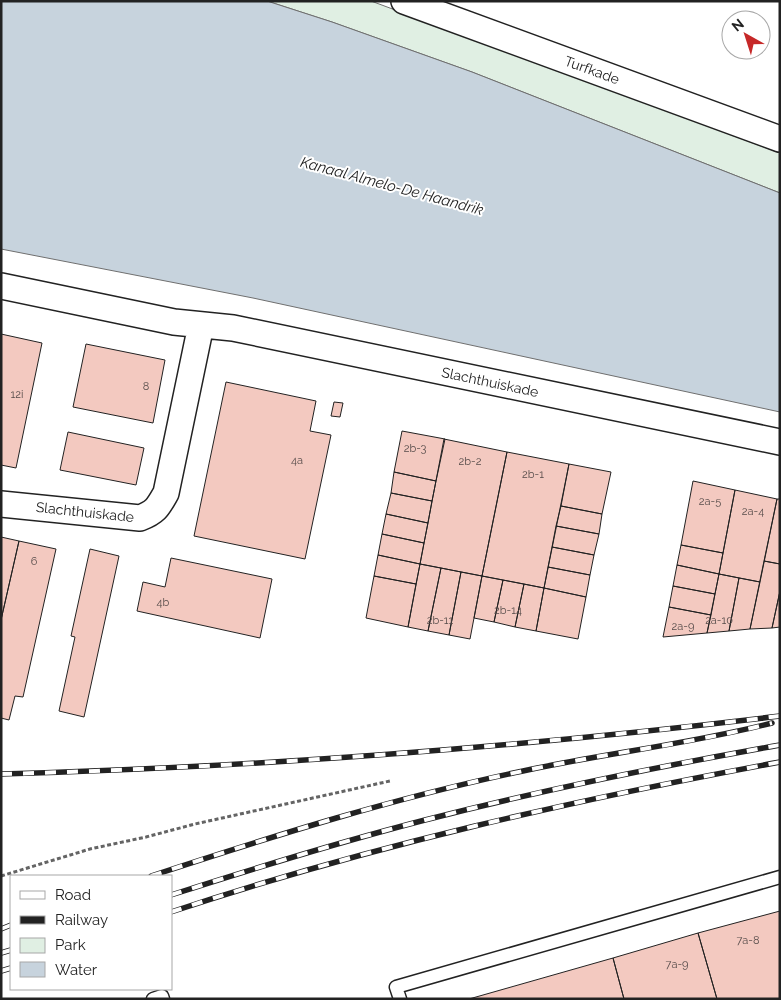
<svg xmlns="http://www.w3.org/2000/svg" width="781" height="1000" font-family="Raleway,sans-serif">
<rect width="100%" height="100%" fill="#fff"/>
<path fill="#e0efe3" stroke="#6f6f6f" d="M267,1H371L780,153V193L472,72L332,22Z"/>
<path fill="#c7d3dd" stroke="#6f6f6f" d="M1,1H267L332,22L472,72L780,193V412L253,298L1,249Z"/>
<path fill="#f3c9c0" stroke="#222" d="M1,334L42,343L16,468L1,465Z
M86,344L165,360L153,423L73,407Z
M226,382L316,401L310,431L331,435L305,559L194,536Z
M334,402L343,403L340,417L331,416Z
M402,431L445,439L436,481L394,472Z
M68,432L144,448L136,485L60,470Z
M444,439L507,452L482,576L420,564Z
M507,452L569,464L544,588L482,576Z
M569,464L611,472L602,514L561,506Z
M394,472L436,481L432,501L391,493Z
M693,481L735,490L723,553L681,545Z
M735,490L777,499L760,582L719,574Z
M391,493L432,501L428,523L386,514Z
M777,499H780V564L764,561Z
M561,506L602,514L599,534L556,526Z
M386,514L428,523L424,543L382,534Z
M556,526L599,534L594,555L552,547Z
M382,534L424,543L420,564L378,555Z
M1,537L19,541L1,620Z
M19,541L56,549L23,697L15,696L9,720L1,718V620Z
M681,545L723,553L719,574L677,565Z
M552,547L594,555L590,575L548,567Z
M90,549L119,556L84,717L59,711L75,637L71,636Z
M378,555L420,564L416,584L374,576Z
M171,558L272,579L260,638L137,611L143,582L165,587Z
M764,561L780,564V591L772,628L750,629Z
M420,564L441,568L428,631L408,627Z
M677,565L719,574L715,594L673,586Z
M548,567L590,575L586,597L544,588Z
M441,568L461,572L449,635L428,631Z
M461,572L482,576L470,639L449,635Z
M719,574L739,578L729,631L707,633Z
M374,576L416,584L408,627L366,618Z
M482,576L503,580L494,622L474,618Z
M739,578L760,582L750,629L729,631Z
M503,580L524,584L515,627L494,622Z
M524,584L544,588L536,631L515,627Z
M673,586L715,594L711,615L669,607Z
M544,588L586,597L578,639L536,631Z
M780,591V627L772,628Z
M669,607L711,615L707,633L663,637Z
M780,911V999H717L698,933Z
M698,933L717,999H624L613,958Z
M613,958L624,999H469Z"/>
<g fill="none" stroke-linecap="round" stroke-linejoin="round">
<g stroke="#222" stroke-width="15">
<path id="lane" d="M153,999L162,996L163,999
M400,999L396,987L780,877"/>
</g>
<g stroke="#222" stroke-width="28">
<path id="street" d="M404,1L780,139
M1,286L174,322L233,328L780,442
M1,504L140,518C156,512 158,507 166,493L201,325"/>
</g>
<path stroke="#646464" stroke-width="3" stroke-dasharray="4 2.5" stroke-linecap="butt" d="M1,876L90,849L146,837L195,824L390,781"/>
<use href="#lane" stroke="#fff" stroke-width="12"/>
<use href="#street" stroke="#fff" stroke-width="25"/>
<g stroke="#222" stroke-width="5.5">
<path id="rail" d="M1,774C262,767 521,747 780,716
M151,876C273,836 397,797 523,771C606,753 690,744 772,723
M171,895C255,868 340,842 425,820C542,790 661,766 780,745
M171,912C370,846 574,800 780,762
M1,929L11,925
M1,953L11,950
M1,971L11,968"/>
</g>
<use href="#rail" stroke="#fff" stroke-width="4" stroke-dasharray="11" stroke-linecap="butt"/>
</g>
<g text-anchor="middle" stroke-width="4" stroke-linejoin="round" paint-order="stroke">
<g font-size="11" fill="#564c4a">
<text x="146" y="390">8</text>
<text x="17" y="398">12i</text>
<text x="415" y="452">2b-3</text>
<text x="297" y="464">4a</text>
<text x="470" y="465">2b-2</text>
<text x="533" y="478">2b-1</text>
<text x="710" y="505">2a-5</text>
<text x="753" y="515">2a-4</text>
<text x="34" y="565">6</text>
<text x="163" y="606">4b</text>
<text x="508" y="614">2b-14</text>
<text x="440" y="624">2b-11</text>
<text x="719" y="624">2a-10</text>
<text x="683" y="630">2a-9</text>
<text x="748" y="944">7a-8</text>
<text x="677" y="968">7a-9</text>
</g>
<g font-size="14" fill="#222" stroke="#fff">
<text transform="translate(592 70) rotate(20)" y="5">Turfkade</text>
<text transform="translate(490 382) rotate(12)" y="5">Slachthuiskade</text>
<text transform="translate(85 512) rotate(6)" y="5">Slachthuiskade</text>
</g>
<g font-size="15" font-style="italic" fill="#222" stroke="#fff">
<text transform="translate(392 186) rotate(15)" y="5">Kanaal Almelo-De Haandrik</text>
</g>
</g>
<rect width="781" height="1000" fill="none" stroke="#222222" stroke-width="5"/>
<rect x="10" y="875" width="162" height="115" fill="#ffffff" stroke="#a7a7a7"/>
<rect x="20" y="891" width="25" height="8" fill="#ffffff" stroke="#a7a7a7"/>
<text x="55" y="900" font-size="15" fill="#222222">Road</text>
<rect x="20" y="916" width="25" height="8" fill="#222222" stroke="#a7a7a7"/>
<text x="55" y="925" font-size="15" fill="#222222">Railway</text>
<rect x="20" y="938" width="25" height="15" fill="#e0efe3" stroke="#a7a7a7"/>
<text x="55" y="950" font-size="15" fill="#222222">Park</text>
<rect x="20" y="962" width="25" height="15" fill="#c7d3dd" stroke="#a7a7a7"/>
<text x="55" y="975" font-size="15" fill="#222222">Water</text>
<g transform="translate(746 35) rotate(321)"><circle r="24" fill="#ffffff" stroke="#a7a7a7"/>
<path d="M0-4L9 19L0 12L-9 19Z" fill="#c62828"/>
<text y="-8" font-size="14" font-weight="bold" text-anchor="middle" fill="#222222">N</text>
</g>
</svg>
